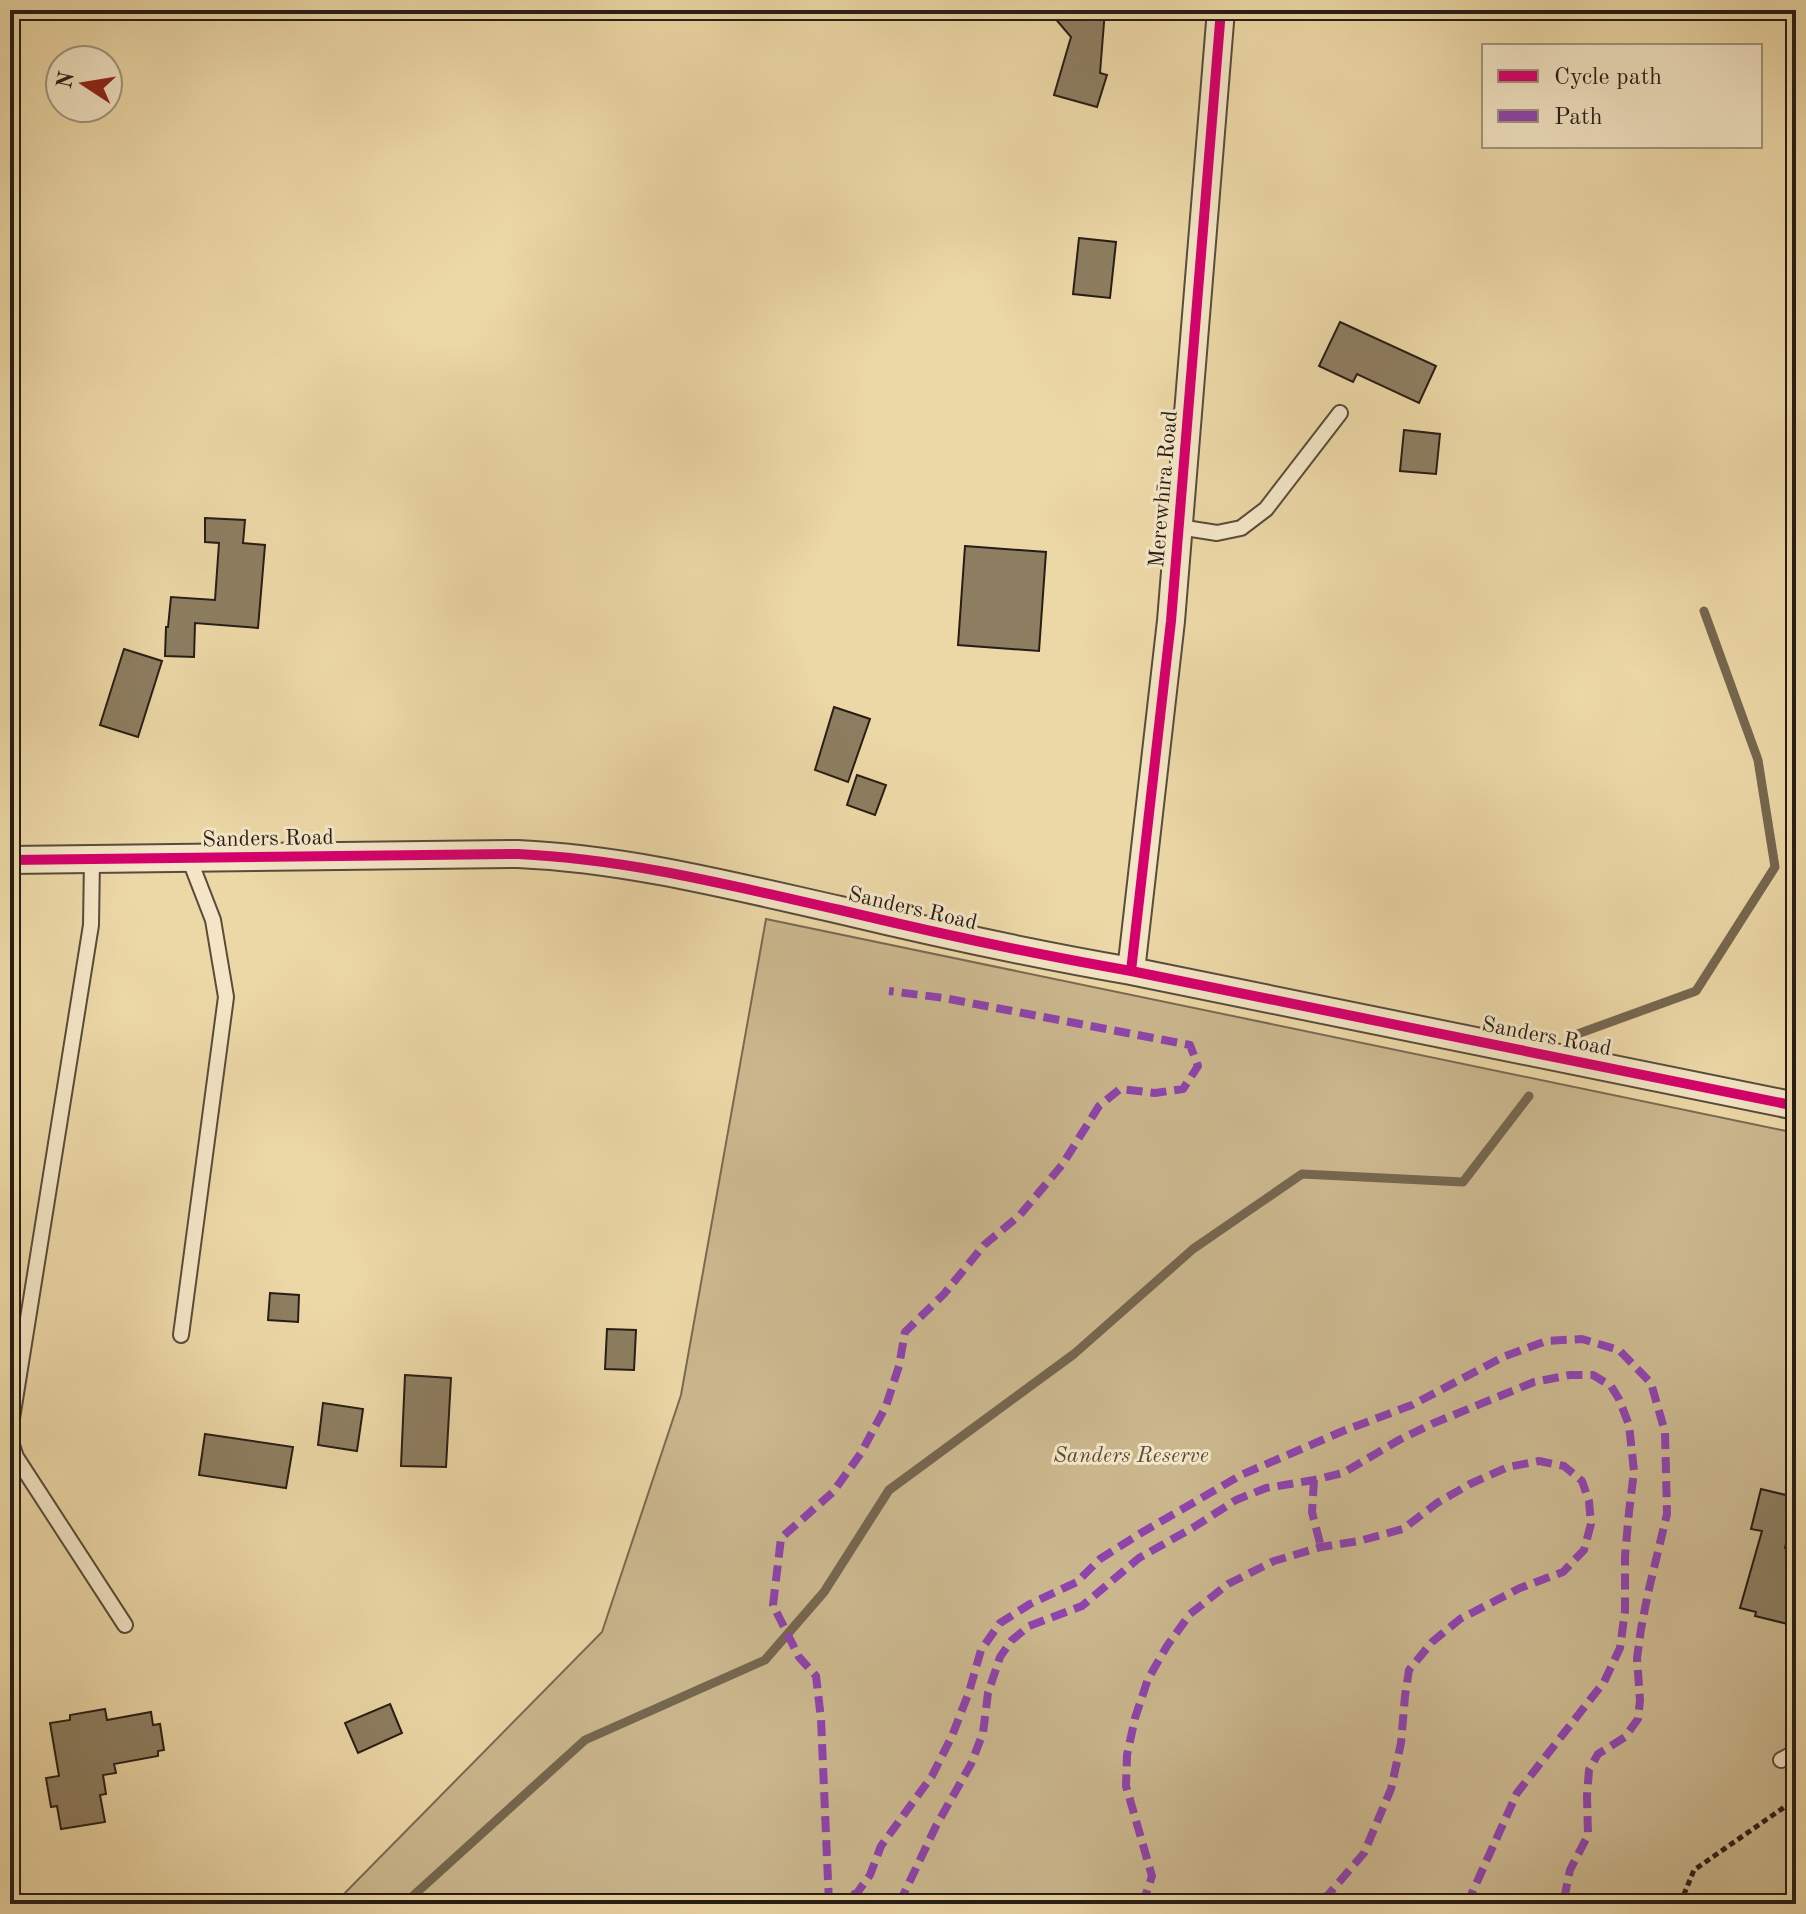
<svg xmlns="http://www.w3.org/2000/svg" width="1806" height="1914" font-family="'Old Standard TT',serif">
<rect width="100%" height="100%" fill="#ecd7a6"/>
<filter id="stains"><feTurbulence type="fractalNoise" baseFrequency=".0025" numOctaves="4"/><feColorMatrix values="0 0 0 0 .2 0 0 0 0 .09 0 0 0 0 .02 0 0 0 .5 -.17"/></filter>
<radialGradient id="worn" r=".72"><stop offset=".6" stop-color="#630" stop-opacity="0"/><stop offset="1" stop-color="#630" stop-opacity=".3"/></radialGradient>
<path fill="#cbb78e" stroke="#796a52" stroke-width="2" d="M766,919L1796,1133V1904H334L602,1632L681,1395Z"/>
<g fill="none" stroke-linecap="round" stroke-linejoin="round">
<path stroke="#75674f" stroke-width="9" d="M1572,1036L1696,991L1775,867L1758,760L1704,611
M404,1904L585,1740L765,1660L824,1592L889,1490L1074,1354L1193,1249L1302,1174L1463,1182L1529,1096"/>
</g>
<path fill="#8d7e61" stroke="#271d16" stroke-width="2" d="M1048,10H1105L1100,73L1107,75L1097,107L1054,95L1071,37Z
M1079,238L1116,242L1110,298L1073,294Z
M1340,322L1436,366L1419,403L1357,374L1353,382L1319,366Z
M1404,430L1440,434L1436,474L1400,471Z
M205,518L245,520L243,543L265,545L258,628L195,623L194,657L165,656L166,627H168L171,597L215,600L219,543L205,542Z
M965,546L1046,552L1039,651L958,645Z
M124,649L162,661L138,737L100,725Z
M834,707L870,719L848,782L815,770Z
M857,775L886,785L875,815L847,805Z
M270,1293L299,1295L298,1322L268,1320Z
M607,1329L636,1330L634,1370L605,1369Z
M405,1375L451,1378L446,1467L401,1466Z
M323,1403L363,1409L357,1451L318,1445Z
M205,1434L293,1447L286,1488L199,1475Z
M1761,1489L1794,1497L1790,1513L1793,1514L1785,1548L1796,1551V1626L1755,1616L1756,1612L1740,1608L1762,1531L1751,1529Z
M390,1704L402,1733L358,1753L345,1723Z
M105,1709L107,1720L151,1712L153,1725L160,1724L164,1750L158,1751V1756L114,1764L116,1773L103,1775L106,1794L100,1795L105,1822L61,1829L57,1806L51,1807L46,1778L59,1776L50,1723L70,1720V1715Z"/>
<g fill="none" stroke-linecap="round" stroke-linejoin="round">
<g stroke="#584c3a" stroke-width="18">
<path id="service" d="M1179,527L1217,533L1241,528L1266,509L1340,413
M181,1335L226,997L213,920L189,858
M10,1431L91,925L92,859
M10,1439L16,1457L125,1625
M1781,1760L1796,1752"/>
</g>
<g stroke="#584c3a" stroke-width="30">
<path id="minor" d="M10,860L518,854C628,859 733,886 840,910C936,933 1033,954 1131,971L1796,1106
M1131,971L1171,621L1221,10"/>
</g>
<path stroke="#271d16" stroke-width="5" stroke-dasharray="6 4" stroke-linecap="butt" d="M1680,1904L1694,1870L1796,1799"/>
<use href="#service" stroke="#f3e5c5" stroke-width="14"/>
<use href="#minor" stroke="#f3e5c5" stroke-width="26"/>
<path stroke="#8e44ad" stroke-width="8" stroke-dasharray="16 8" stroke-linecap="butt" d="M1314,1480L1312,1512L1321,1547
M829,1904L821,1719L816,1676L799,1657L773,1605L781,1538L833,1492L861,1453L886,1406L899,1366L905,1332L944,1294L984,1245L1020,1215L1062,1165L1099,1106L1120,1089L1155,1093L1183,1089L1198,1066L1190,1045L944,998L889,991
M830,1904L857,1893L870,1875L881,1846L932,1776L952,1736L969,1692L981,1650L1000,1623L1030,1604L1077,1582L1100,1559L1141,1533L1241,1475L1343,1431L1412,1405L1503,1357L1546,1341L1582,1339L1619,1350L1651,1383L1665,1432L1667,1514L1648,1593L1641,1629L1637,1658L1640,1700L1638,1719L1625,1737L1598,1754L1589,1770L1587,1796L1588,1835L1570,1870L1563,1904
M899,1904L936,1826L971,1764L983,1733L988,1693L1000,1657L1012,1640L1029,1626L1082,1606L1139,1558L1194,1527L1236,1500L1266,1488L1314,1480L1343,1473L1399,1440L1434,1423L1534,1382L1570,1375H1593L1611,1386L1619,1399L1629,1425L1634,1471L1629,1512L1625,1556V1611L1620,1648L1604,1682L1517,1793L1472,1893L1470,1904
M1140,1904L1145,1897L1152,1876L1126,1786L1127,1755L1135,1718L1148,1679L1167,1646L1190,1614L1228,1584L1274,1561L1321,1547L1359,1541L1403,1529L1437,1503L1470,1484L1508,1467L1539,1461L1564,1466L1582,1481L1589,1501L1591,1524L1584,1550L1563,1572L1520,1588L1460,1619L1432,1642L1409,1670L1405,1696L1401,1743L1391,1789L1364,1853L1328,1895L1313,1904"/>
<g stroke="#f3e5c5" stroke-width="15">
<path id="cycleway" d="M10,860L518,854C628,859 733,886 840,910C936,933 1033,954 1131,971L1796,1106
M1131,971L1171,621L1221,10"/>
</g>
<use href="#cycleway" stroke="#d6006c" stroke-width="10"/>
</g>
<g text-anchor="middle" stroke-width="6" stroke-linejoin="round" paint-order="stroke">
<g font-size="22" fill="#271d16" stroke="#f3e5c5">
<text transform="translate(1162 489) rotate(-85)" y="8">Merewhīra Road</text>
<text transform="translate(268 837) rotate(-1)" y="8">Sanders Road</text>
<text transform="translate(913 907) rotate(13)" y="8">Sanders Road</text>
<text transform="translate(1547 1035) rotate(11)" y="8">Sanders Road</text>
</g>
<g font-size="22" font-style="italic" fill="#584b3a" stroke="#f3e5c5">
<text x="1131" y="1462">Sanders Reserve</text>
</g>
</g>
<rect width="1806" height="1914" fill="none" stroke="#ecd7a6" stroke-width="40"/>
<rect x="12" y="12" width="1782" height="1890" fill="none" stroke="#271d16" stroke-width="4"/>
<rect x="20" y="20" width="1766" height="1874" fill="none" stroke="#271d16" stroke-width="2"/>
<rect x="1482" y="44" width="280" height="104" fill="#f3e5c5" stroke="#a1957f" stroke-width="2"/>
<rect x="1498" y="70" width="40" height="12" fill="#d6006c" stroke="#a1957f" stroke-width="2"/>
<text x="1554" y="84" font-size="24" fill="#271d16">Cycle path</text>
<rect x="1498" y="110" width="40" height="12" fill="#8e44ad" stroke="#a1957f" stroke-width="2"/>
<text x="1554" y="124" font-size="24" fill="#271d16">Path</text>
<g transform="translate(84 84) rotate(282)"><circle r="38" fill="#f3e5c5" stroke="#a1957f" stroke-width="2"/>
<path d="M0-6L14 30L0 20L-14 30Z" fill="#8f2418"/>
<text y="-12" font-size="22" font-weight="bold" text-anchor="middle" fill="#271d16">N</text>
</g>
<rect width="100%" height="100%" filter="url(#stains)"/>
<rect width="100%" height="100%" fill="url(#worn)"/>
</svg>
